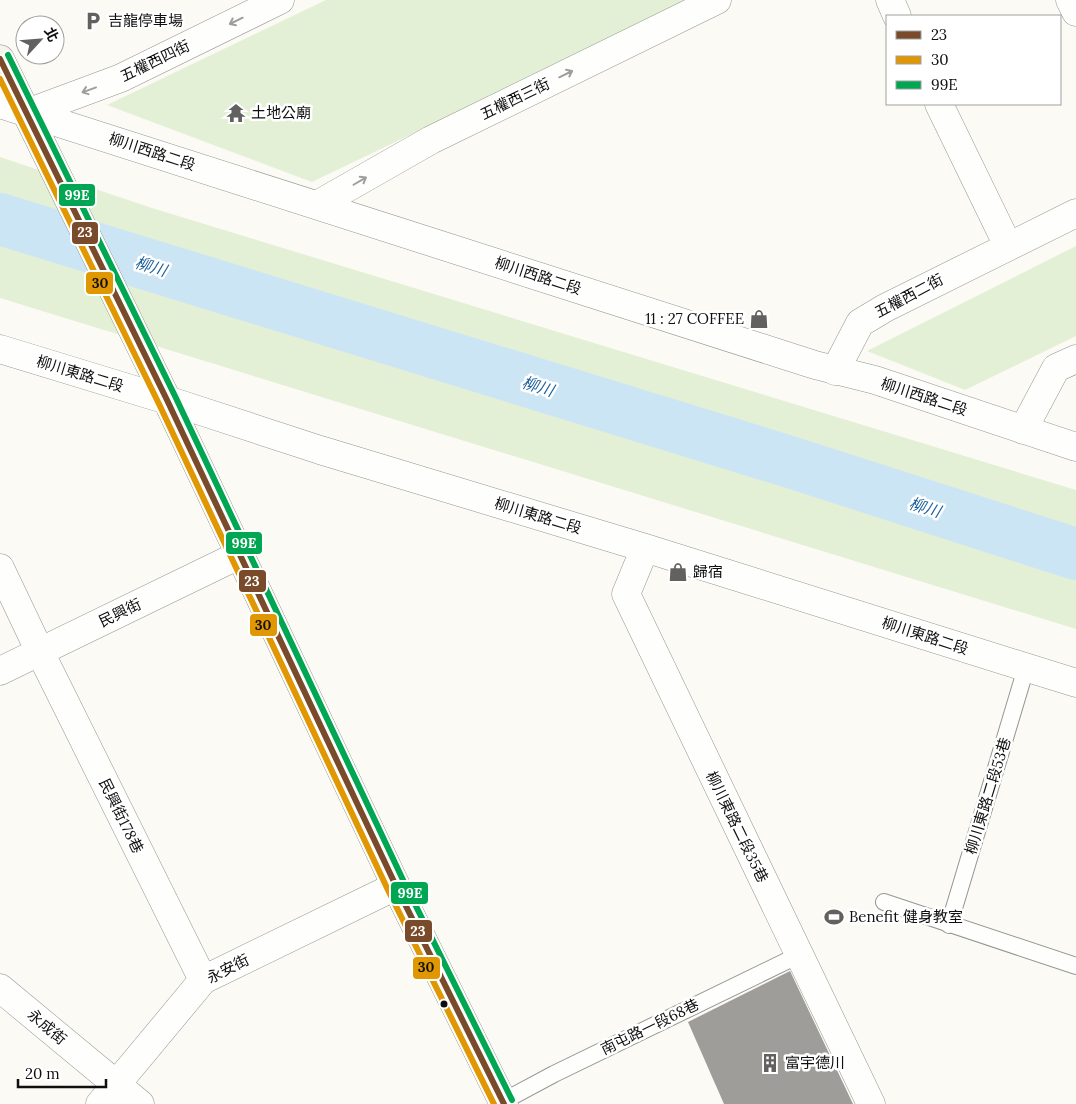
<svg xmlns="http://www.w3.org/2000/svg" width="1076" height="1104" font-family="Lora,'Noto Sans TC',serif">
<rect width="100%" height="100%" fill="#fbfaf4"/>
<path fill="#e4f0d5" d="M326,0H690L312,182L107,105Z
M0,157L152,208L1076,490V629L0,298Z
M1076,246V336L965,390L867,351Z"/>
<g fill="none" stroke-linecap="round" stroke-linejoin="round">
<path stroke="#cce5f4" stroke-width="52" d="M0,219L790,462L1076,554"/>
</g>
<path fill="#9f9d9a" d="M790,971L853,1104H724L688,1022Z"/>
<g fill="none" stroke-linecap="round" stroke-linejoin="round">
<g stroke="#959592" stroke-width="18">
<path id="service" d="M884,902L1076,966
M949,925L1026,668
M498,1104L554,1074L799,955"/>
</g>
<g stroke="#959592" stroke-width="29">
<path id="minor" d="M890,0L897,16
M1070,0L1076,12
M0,104L815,365L875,380L1076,447
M939,104L1008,246
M27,113L121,78L280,0
M317,205L431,140L717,0
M0,349L167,400L320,450L645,548L1076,683
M835,371L860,323L885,308L1076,213
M1023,430L1056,368L1076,359
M645,548L626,594L871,1104
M0,568L40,652L203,980
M0,671L239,555
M0,988L140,1104
M100,1104L203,980L396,886"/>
</g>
<g stroke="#8c8b89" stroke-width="29">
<path id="secondary" d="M0,59L167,400L396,886L504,1104"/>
</g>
<use href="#service" stroke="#fefefd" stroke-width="16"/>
<use href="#minor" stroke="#fefefd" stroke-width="28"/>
<use href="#secondary" stroke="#f4f4eb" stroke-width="28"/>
<g stroke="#fff" stroke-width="10">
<path id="bus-1" d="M0,59L167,400L396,886L504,1104"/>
</g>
<g stroke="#fff" stroke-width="10">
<path id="bus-2" d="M0,79L159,404L388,890L494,1104"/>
</g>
<g stroke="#fff" stroke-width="10">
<path id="bus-3" d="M8,55L175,396L404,882L512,1100"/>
</g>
<use href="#bus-1" stroke="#7a4b2a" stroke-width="6"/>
<use href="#bus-2" stroke="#e09702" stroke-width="6"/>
<use href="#bus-3" stroke="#00a651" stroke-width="6"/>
</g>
<defs><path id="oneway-shaft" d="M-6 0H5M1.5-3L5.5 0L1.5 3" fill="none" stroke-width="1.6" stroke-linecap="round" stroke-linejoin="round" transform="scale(1.25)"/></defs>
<g stroke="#9e9e9e">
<use href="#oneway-shaft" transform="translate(236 21) rotate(154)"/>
<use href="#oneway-shaft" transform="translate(566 74) rotate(-26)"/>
<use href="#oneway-shaft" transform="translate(89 90) rotate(160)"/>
<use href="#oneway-shaft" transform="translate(360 181) rotate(-30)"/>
</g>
<defs>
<g id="parking-bare" transform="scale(1.5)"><path d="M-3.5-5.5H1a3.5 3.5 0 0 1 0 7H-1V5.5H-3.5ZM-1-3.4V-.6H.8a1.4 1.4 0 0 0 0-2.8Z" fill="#62615f" stroke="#fff" stroke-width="2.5" paint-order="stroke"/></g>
<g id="temple-bare" transform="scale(1.5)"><path d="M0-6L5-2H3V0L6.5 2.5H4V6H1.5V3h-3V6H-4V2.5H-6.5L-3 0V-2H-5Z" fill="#62615f" stroke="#fff" stroke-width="2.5" paint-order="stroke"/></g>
<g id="shop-bare" transform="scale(1.5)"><path d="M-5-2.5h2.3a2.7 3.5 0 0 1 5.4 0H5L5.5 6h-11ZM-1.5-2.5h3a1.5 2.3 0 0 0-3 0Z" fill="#62615f" stroke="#fff" stroke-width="2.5" paint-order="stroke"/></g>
<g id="stadium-bare" transform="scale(1.5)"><path d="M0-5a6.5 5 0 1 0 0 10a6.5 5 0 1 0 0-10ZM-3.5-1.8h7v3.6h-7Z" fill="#62615f" stroke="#fff" stroke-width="2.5" paint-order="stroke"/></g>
<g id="building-bare" transform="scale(1.5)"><path d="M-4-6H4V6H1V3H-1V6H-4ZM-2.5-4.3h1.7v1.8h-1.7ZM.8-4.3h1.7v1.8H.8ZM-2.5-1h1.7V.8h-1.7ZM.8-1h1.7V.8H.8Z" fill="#62615f" stroke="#fff" stroke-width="2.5" paint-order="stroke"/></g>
</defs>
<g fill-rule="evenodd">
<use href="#parking-bare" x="93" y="21"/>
<use href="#temple-bare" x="236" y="113"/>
<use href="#shop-bare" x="759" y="319"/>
<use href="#shop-bare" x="678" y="572"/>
<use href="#stadium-bare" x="834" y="917"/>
<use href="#building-bare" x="770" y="1063"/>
</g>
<circle fill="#0f0f0f" stroke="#fff" stroke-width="2" cx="444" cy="1004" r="4.5"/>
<g text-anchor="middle" stroke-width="5" stroke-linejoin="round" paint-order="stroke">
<g font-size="15" fill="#0f0f0f" stroke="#fff" text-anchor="start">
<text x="108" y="26">吉龍停車場</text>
<text x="251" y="118">土地公廟</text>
<text x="744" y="324" text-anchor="end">11 : 27 COFFEE</text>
<text x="693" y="577">歸宿</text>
<text x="849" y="922">Benefit 健身教室</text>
<text x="785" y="1068">富宇德川</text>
</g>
<g font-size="15" fill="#0f0f0f" stroke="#fff">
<text transform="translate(155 61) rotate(-26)" y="5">五權西四街</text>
<text transform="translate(515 99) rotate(-26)" y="5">五權西三街</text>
<text transform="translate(152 152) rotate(18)" y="5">柳川西路二段</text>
<text transform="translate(538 276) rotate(18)" y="5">柳川西路二段</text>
<text transform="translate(909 296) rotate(-28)" y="5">五權西二街</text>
<text transform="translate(80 374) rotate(17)" y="5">柳川東路二段</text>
<text transform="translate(924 397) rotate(18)" y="5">柳川西路二段</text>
<text transform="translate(538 516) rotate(17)" y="5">柳川東路二段</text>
<text transform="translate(120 613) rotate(-26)" y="5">民興街</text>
<text transform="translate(925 636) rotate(18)" y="5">柳川東路二段</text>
<text transform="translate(988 796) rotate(-73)" y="5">柳川東路二段53巷</text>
<text transform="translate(121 816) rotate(64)" y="5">民興街178巷</text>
<text transform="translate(737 827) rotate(64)" y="5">柳川東路二段35巷</text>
<text transform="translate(228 969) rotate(-27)" y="5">永安街</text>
<text transform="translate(47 1027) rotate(40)" y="5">永成街</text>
<text transform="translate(650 1027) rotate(-26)" y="5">南屯路一段68巷</text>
</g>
<g font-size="16" font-style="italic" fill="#1d619c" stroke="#fff">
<text transform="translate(151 266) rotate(17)" y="6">柳川</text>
<text transform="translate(538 386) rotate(17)" y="6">柳川</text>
<text transform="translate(925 507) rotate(17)" y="6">柳川</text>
</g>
</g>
<g stroke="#fff" stroke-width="2">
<rect x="58" y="183" width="38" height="24" rx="5" fill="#00a651"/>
<rect x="71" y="221" width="28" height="24" rx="5" fill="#7a4b2a"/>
<rect x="85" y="271" width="29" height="24" rx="5" fill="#e09702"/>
<rect x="225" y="531" width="38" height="24" rx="5" fill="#00a651"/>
<rect x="238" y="569" width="29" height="24" rx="5" fill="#7a4b2a"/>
<rect x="249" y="613" width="29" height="24" rx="5" fill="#e09702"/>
<rect x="390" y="881" width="39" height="24" rx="5" fill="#00a651"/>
<rect x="404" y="919" width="29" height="24" rx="5" fill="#7a4b2a"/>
<rect x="412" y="956" width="29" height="24" rx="5" fill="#e09702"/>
</g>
<g font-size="14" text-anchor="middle" font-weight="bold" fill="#fff">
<text x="77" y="200">99E</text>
<text x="85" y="237">23</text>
<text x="244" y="548">99E</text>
<text x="252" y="586">23</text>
<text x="410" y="898">99E</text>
<text x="418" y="936">23</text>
</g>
<g font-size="14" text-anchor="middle" font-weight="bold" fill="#111">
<text x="100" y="288">30</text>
<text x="263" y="630">30</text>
<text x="426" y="972">30</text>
</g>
<rect x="886" y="15" width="175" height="90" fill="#ffffff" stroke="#9f9f9f"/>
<rect x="896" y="31" width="25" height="8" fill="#7a4b2a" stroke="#9f9f9f"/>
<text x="931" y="40" font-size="15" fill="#0f0f0f">23</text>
<rect x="896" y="56" width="25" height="8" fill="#e09702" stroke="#9f9f9f"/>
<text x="931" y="65" font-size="15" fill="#0f0f0f">30</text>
<rect x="896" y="81" width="25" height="8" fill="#00a651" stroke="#9f9f9f"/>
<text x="931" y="90" font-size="15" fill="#0f0f0f">99E</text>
<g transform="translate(40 40) rotate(64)"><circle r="24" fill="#ffffff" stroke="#9f9f9f"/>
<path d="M0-4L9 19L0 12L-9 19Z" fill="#62615f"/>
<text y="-8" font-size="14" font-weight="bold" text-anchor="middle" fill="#0f0f0f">北</text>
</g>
<path d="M18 1079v8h88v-8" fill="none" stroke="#0f0f0f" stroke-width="2.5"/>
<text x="25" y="1079" font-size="15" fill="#0f0f0f" stroke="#ffffff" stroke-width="4" paint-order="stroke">20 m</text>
</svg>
